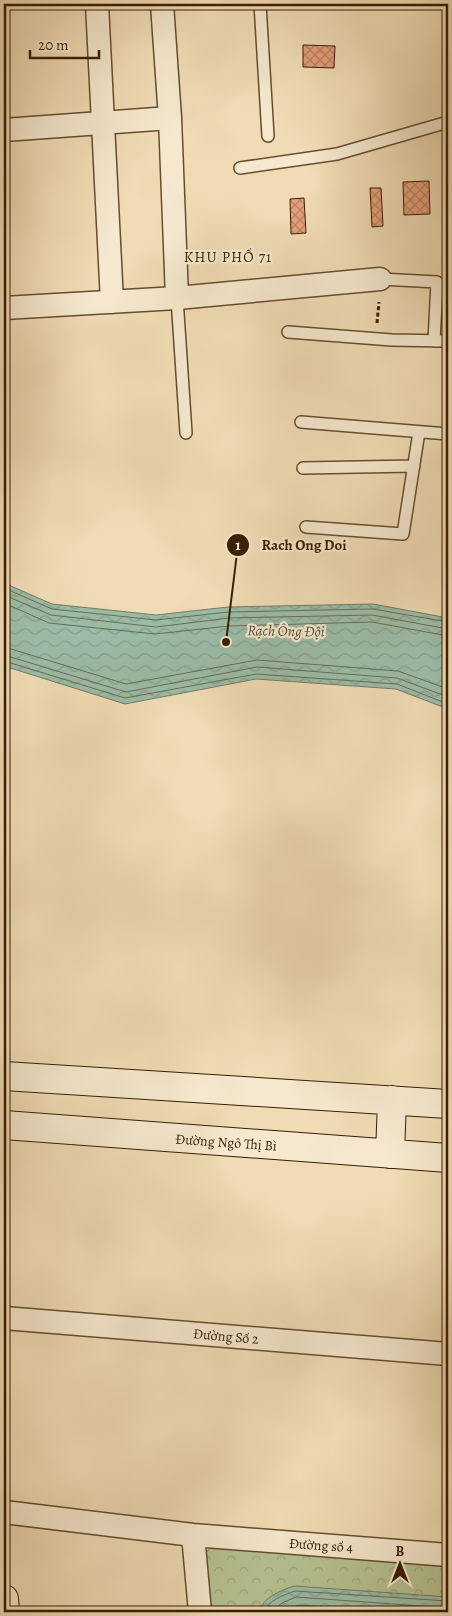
<svg xmlns="http://www.w3.org/2000/svg" width="452" height="1616" font-family="Alegreya,serif">
<defs>
<pattern id="park-crowns" width="20" height="18" patternUnits="userSpaceOnUse" patternTransform="scale(1.25)"><rect width="20" height="18" fill="#b6c190"/><path d="M2 6a3 3 0 1 1 6 0M12 15a3 3 0 1 1 6 0" fill="none" stroke="#9da57b"/></pattern>
<pattern id="water-waves" width="16" height="10" patternUnits="userSpaceOnUse" patternTransform="scale(1.25)"><rect width="16" height="10" fill="#9bbca7"/><path d="M0 5q4-4 8 0t8 0" fill="none" stroke="#86a18e"/></pattern>
<pattern id="building-cross-hatch" width="8" height="8" patternUnits="userSpaceOnUse" patternTransform="scale(1.25)"><rect width="8" height="8" fill="#e69f7c"/><path d="M0 0l8 8M0 8l8-8" fill="none" stroke="#bb8163"/></pattern>
</defs>
<rect width="100%" height="100%" fill="#f0dbb4"/>
<filter id="stains"><feTurbulence type="fractalNoise" baseFrequency=".004" numOctaves="4"/><feColorMatrix values="0 0 0 0 .2 0 0 0 0 .09 0 0 0 0 .02 0 0 0 .5 -.17"/></filter>
<radialGradient id="worn" r=".72"><stop offset=".6" stop-color="#630" stop-opacity="0"/><stop offset="1" stop-color="#630" stop-opacity=".3"/></radialGradient>
<path fill="url(#park-crowns)" stroke="#777049" d="M212,1547L448,1565V1612H208L204,1554Z"/>
<path fill="url(#water-waves)" stroke="#737d65" d="M4,583L52,604L156,615L228,607L373,604L448,618V709L396,689L256,679L125,704L4,666Z
M294,1586L448,1597V1612H259C263,1597 280,1591 294,1586Z"/>
<g fill="none" stroke-linecap="round" stroke-linejoin="round">
<path stroke="#6a6d54" stroke-width="1" d="M4,588L52,609L156,620L228,612L373,609L448,622
M4,595L51,615L156,627L229,618L372,615L448,629
M4,603L49,623L155,634L229,626L372,622L448,636
M4,648L11,649L126,684L257,660L398,671L448,689
M4,655L126,692L257,667L397,678L448,697
M4,661L125,698L256,674L397,684L448,704
M264,1612C268,1600 284,1595 295,1591L448,1601
M271,1612L282,1603L296,1597L448,1608
M282,1612L298,1605L409,1612"/>
</g>
<path fill="url(#building-cross-hatch)" stroke="#381e02" d="M303,45L335,46L334,68L303,67Z
M429,181L430,214L404,215L403,182Z
M370,188H381L383,226L372,227Z
M304,198L306,233L291,234L290,199Z"/>
<g fill="none" stroke-linecap="round" stroke-linejoin="round">
<g stroke="#664d2e" stroke-width="14">
<path id="lane" d="M260,4L268,136
M240,168L337,154L448,122
M380,279L437,282L434,341
M177,298L186,433
M288,332L392,340L448,341
M301,422L448,434
M303,468L414,466
M306,527L403,534L419,432"/>
</g>
<g stroke="#664d2e" stroke-width="25">
<path id="street" d="M97,4L112,302
M162,4L170,118L177,298
M4,130L170,118
M4,308L177,298L380,279
M4,1318L448,1354
M4,1512L193,1535L448,1555
M193,1535L200,1612"/>
</g>
<g stroke="#381e02" stroke-width="30">
<path id="secondary" d="M4,1076L448,1104
M4,1125L448,1158
M390,1154L392,1100
M4,1599L5,1612"/>
</g>
<path stroke="#381e02" stroke-width="3" stroke-dasharray="4 2.5" stroke-linecap="butt" d="M377,323L379,302"/>
<use href="#lane" stroke="#f5e8ce" stroke-width="11"/>
<use href="#street" stroke="#f5e8ce" stroke-width="22"/>
<use href="#secondary" stroke="#f5e8ce" stroke-width="28"/>
</g>
<g text-anchor="middle" stroke-width="4.5" stroke-linejoin="round" paint-order="stroke">
<g font-size="14" fill="#381e02" stroke="#f5e8ce">
<text transform="translate(226 1142) rotate(4)" y="5">Đường Ngô Thị Bì</text>
<text transform="translate(226 1336) rotate(5)" y="5">Đường Số 2</text>
<text transform="translate(321 1545) rotate(4)" y="5">Đường số 4</text>
</g>
<g font-size="15" letter-spacing="1" fill="#381e02" stroke="#f5e8ce">
<text x="228" y="262">KHU PHỐ 71</text>
</g>
<g font-size="15" font-style="italic" fill="#564d34" stroke="#f5e8ce">
<text transform="translate(286 631) rotate(1)" y="5">Rạch Ông Đội</text>
</g>
</g>
<path fill="none" stroke="#381e02" stroke-width="2" d="M226 642L238 545"/>
<g fill="#381e02" stroke="#f5e8ce" stroke-width="2">
<circle cx="226" cy="642" r="5"/>
<circle cx="238" cy="545" r="12"/>
</g>
<g font-size="15" text-anchor="middle" font-weight="bold" fill="#fff">
<text x="238" y="550">1</text>
</g>
<g font-size="15" text-anchor="middle" font-weight="bold" fill="#381e02" stroke="#f5e8ce" stroke-width="4.5" stroke-linejoin="round" paint-order="stroke">
<text x="304" y="550">Rach Ong Doi</text>
</g>
<rect width="452" height="1616" fill="none" stroke="#f0dbb4" stroke-width="20"/>
<rect x="5" y="5" width="442" height="1606" fill="none" stroke="#381e02" stroke-width="2.5"/>
<rect x="10" y="10" width="432" height="1596" fill="none" stroke="#381e02"/>
<g transform="translate(400 1564)" stroke="#f5e8ce" stroke-width="4" paint-order="stroke">
<path d="M0-4L9 19L0 12L-9 19Z" fill="#381e02"/>
<text y="-8" font-size="14" font-weight="bold" text-anchor="middle" fill="#381e02">B</text>
</g>
<path d="M30 50v8h69v-8" fill="none" stroke="#381e02" stroke-width="2.5"/>
<text x="38" y="50" font-size="15" fill="#381e02" stroke="#f5e8ce" stroke-width="4" paint-order="stroke">20 m</text>
<rect width="100%" height="100%" filter="url(#stains)"/>
<rect width="100%" height="100%" fill="url(#worn)"/>
</svg>
